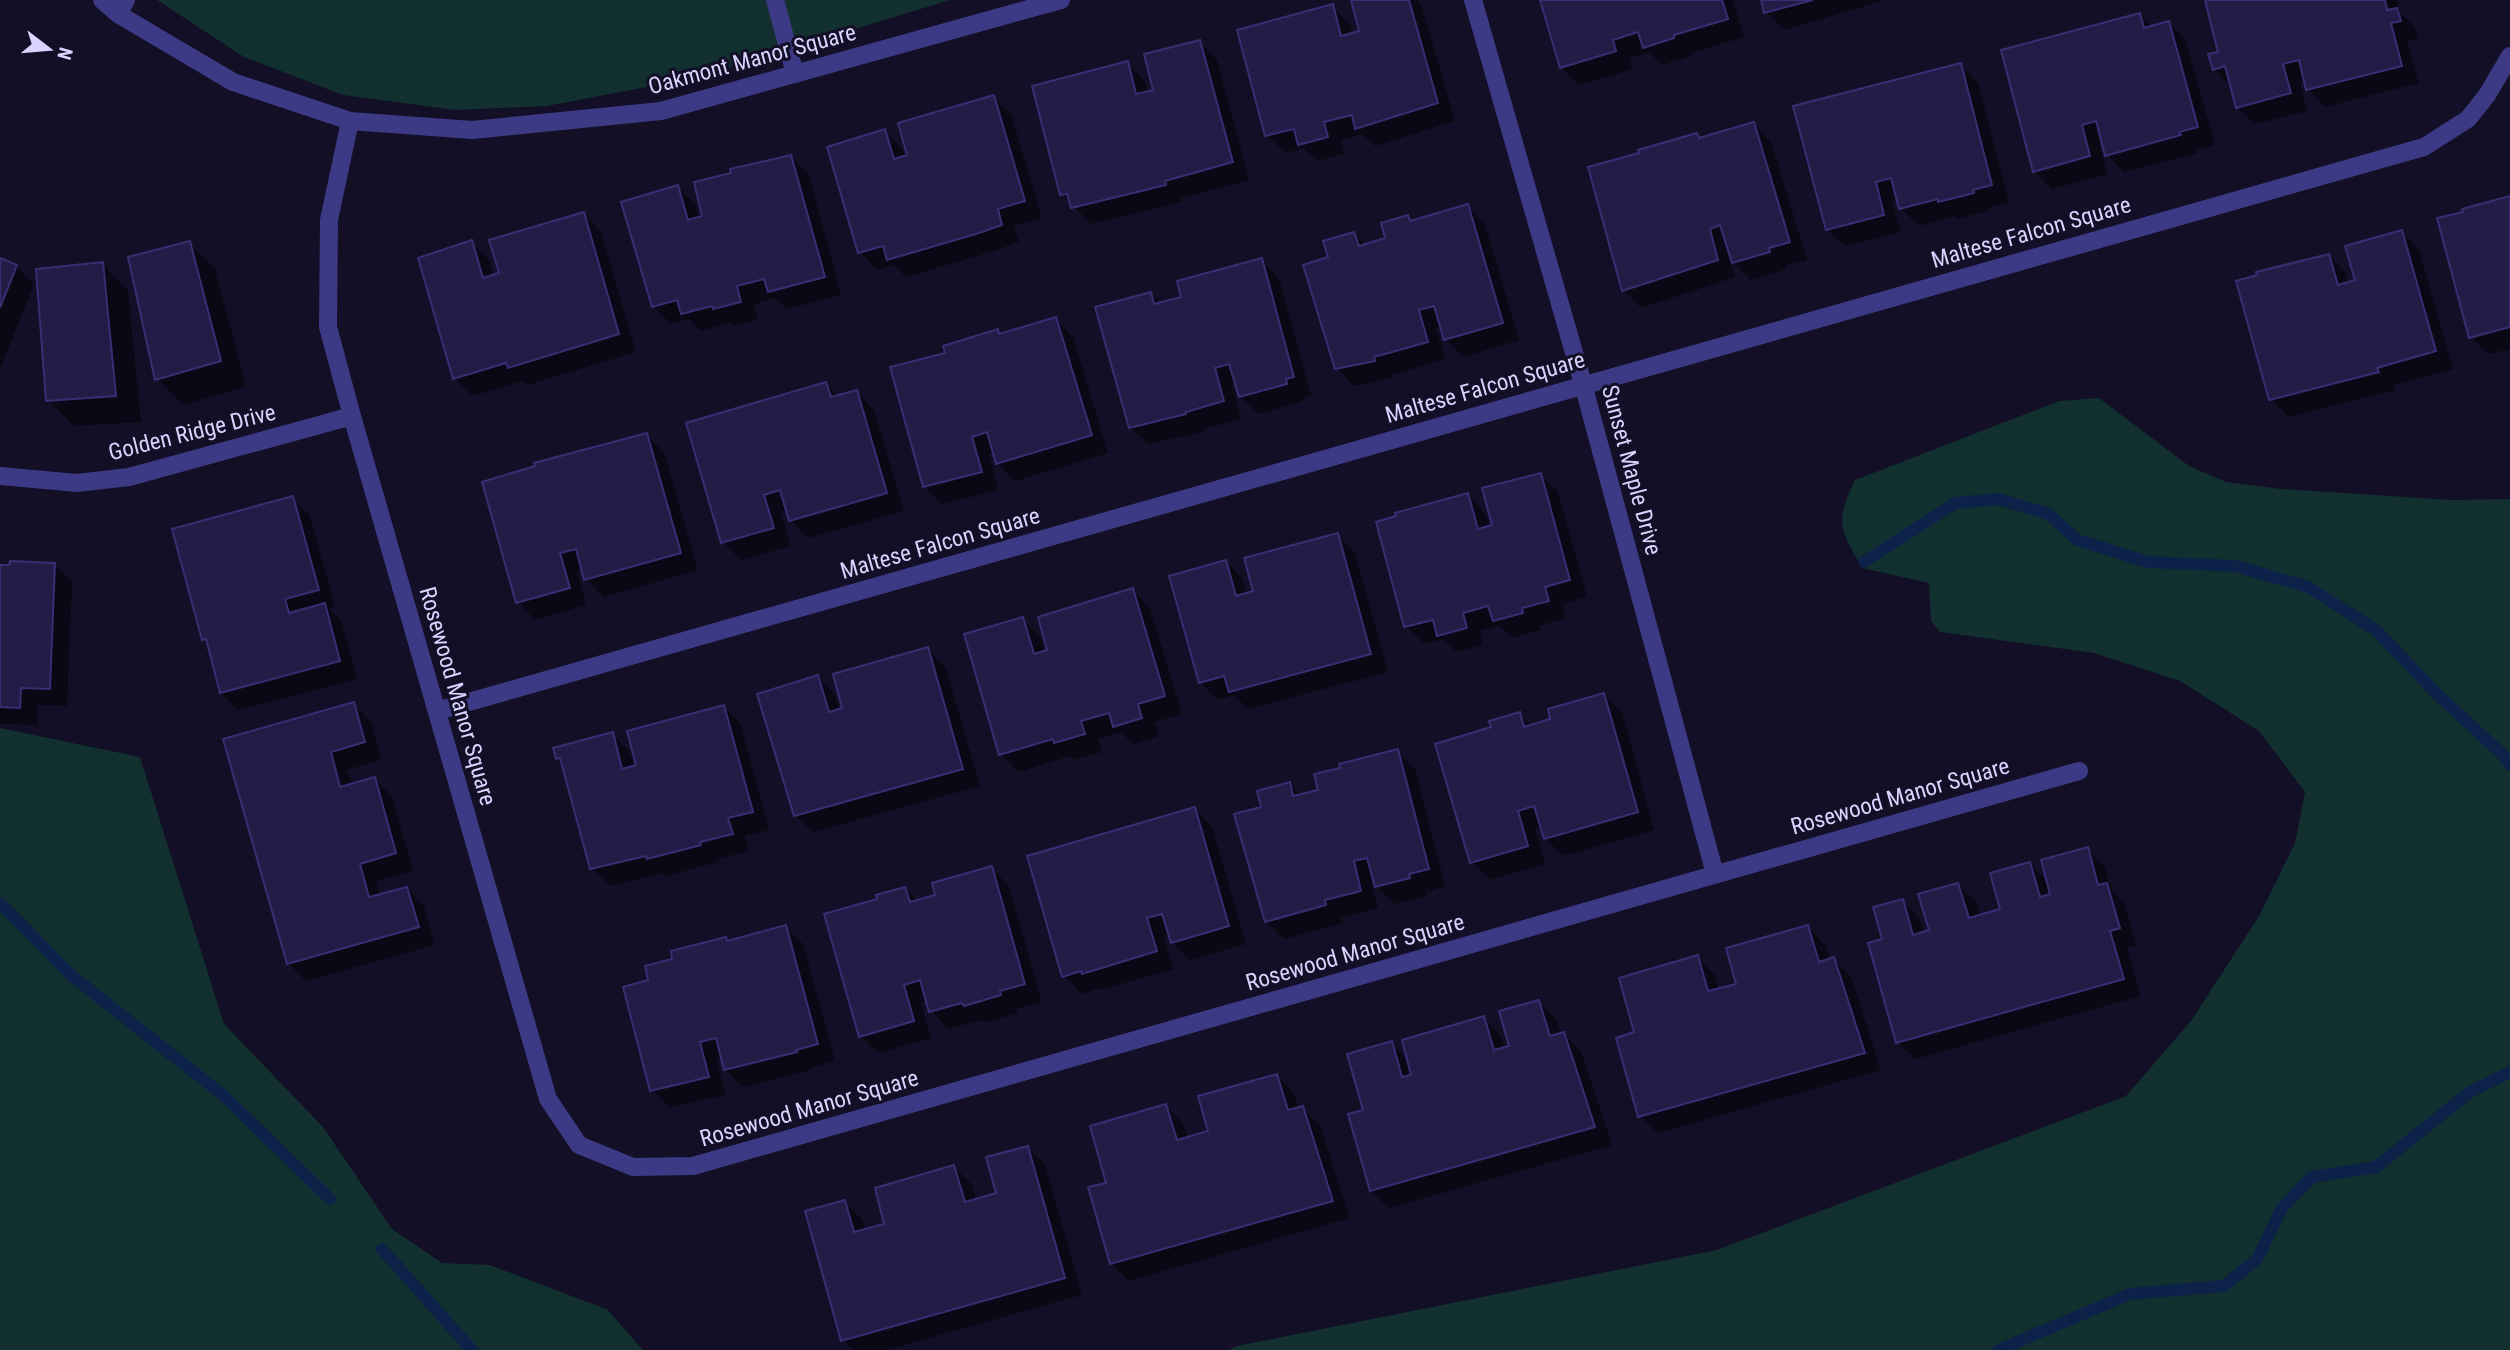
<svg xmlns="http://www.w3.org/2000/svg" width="2510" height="1350" font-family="'Roboto Condensed',sans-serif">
<rect width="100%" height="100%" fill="#130f26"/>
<path fill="#12302f" d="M157,0H950L694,78L547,106L455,110L343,95L244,57Z
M2099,398L2189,466L2226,482L2281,489L2451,500L2510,499V1350H1229L1237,1346L1717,1250L2126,1096L2191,1021L2259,916L2295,843L2305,792L2259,731L2180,681L2094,653L1940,632L1931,621L1929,583L1862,568C1840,528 1834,524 1855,480L2059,401Z
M0,728L140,757L224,1024L323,1127L392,1229L442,1263L490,1265L608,1310L643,1350H0Z"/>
<path fill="#0007" d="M1352,0H1418L1421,4L1455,121L1375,146L1362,134L1341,140L1344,154L1317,161L1304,148L1285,153L1267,135L1332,6L1350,24L1353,34L1361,32Z
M1541,0H1733L1744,37L1690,53L1691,56L1662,65L1649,52L1629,58L1633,69L1579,85L1561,67Z
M1763,0H1885L1784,30L1766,12Z
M2207,0H2397L2400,13L2415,27L2418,39L2407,41L2419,83L2325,107L2308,89L2306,80L2300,82L2307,111L2255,124L2237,107L2232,87L2214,69L2220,53Z
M2140,15L2152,27L2169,23L2186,41L2215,145L2196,150L2197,153L2124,172L2107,155L2103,141L2099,142L2107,174L2052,189L2034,171Z
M1199,42L1217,60L1249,180L1181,198L1182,202L1091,224L1062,194L1127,63L1145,81L1148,93L1155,91Z
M1960,65L1978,83L2009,202L1990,207V210L1958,219L1955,216L1919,226L1901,208L1898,198L1892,200L1901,232L1845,246L1827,229Z
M993,97L1011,114L1042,218L1014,226L1019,242L994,251L906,277L894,265L878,270L860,252L885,131L902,149L905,157Z
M1754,124L1771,142L1807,260L1786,265L1787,269L1751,280L1730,259L1735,277L1641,308L1624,290L1590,168L1641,155L1697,135L1702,140Z
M791,157L809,174L841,295L787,309L776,298L754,304L758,320L732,326L730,323L700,331L689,319L671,324L653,306L678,187L695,205L699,219Z
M2510,198V349L2489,354L2471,337Z
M1467,206L1485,224L1519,340L1463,357L1445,339L1442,326L1436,328L1445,359L1391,375L1392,378L1354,386L1336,368L1330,258L1354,234L1366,246L1387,239L1408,217L1412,222Z
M583,214L601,232L636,352L527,385L523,381L472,396L455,378L471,242L489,260L494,277Z
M2402,232L2419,250L2453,369L2394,385L2395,390L2288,417L2271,399L2329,256L2346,273L2349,284L2357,282Z
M189,243L215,269L246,387L183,405L157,379L130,258Z
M0,260L16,266L34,284L0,369Z
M1261,260L1279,278L1311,395L1303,397V401L1258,414L1240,396L1237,384L1232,385L1241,419L1203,429V432L1148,444L1130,427L1150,294L1161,304L1183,298Z
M102,264L128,290L141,422L74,426L48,400Z
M1055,319L1073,337L1108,453L1015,481L998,463L995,452L989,454L998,490L942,504L924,486L997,331L1001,336Z
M826,384L839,397L856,392L874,410L904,511L808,538L790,520L788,510L781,512L791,546L741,560L723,542Z
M646,435L664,452L698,570L604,597L586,579L583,569L577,570L586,605L535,620L518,602Z
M1540,475L1558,492L1587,597L1562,604L1566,618L1539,626L1540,630L1512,638L1499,625L1480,631L1483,645L1456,652L1443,639L1424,644L1406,626L1468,495L1485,513L1489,528Z
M292,498L310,516L335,607L329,609L342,623L357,679L239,710L221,693L209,645L203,639Z
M1337,535L1355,553L1388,672L1248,709L1234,695L1218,700L1200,682L1226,562L1243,579L1247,595Z
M54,565L72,582L67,706L38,705L37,725L0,724V566Z
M1132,590L1150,608L1182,714L1155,722L1159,736L1133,744L1121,732L1098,739L1102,752L1074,760L1070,756L1019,772L1001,754L1022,619L1040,637L1045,652Z
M927,649L945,666L980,786L813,832L795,815L818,677L835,695L840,710Z
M1604,695L1622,712L1654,830L1563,856L1545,838L1542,826L1535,828L1545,864L1490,880L1472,862L1494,728L1519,714L1532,726L1552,720Z
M353,704L371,722L381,760L347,770L352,786L375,779L392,797L413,871L376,881L380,896L407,888L424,906L435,945L306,981L288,963L226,740Z
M724,707L741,725L769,830L745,836L749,851L717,859L718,862L666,876L663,873L610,886L592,868L563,763L557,758L612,734L630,752L634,768Z
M1397,751L1415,769L1445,886L1426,892L1427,896L1394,904L1376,887L1374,878L1371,879L1378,908L1341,918L1343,923L1284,939L1266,921L1264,808L1289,784L1301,796L1320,791Z
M1195,809L1212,827L1246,944L1190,960L1172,942L1170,934L1164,936L1173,969L1101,990L1099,988L1081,994L1064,976Z
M2087,849L2105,867L2111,890L2124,902L2136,946L2127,948L2141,996L1915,1059L1897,1042L1884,941L1902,901L1920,919L1924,933L1931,931L1958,885L1976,902L1980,916L2002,910L2030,864L2050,884Z
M991,868L1009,886L1042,1002L1016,1009L1018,1013L983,1023L980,1020L949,1029L931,1011L928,1000L921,1002L931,1038L878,1053L861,1036L880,900L905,889L918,902L937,896Z
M785,927L803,944L835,1061L813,1067L814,1069L744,1087L726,1070L723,1058L716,1059L726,1095L670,1107L652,1090L650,981L674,960L726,939L729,942Z
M1808,927L1825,945L1830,960L1833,959L1851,977L1881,1070L1658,1133L1640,1116L1636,1033L1697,957L1715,975L1719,990L1738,985Z
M1538,1002L1556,1019L1561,1035L1563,1034L1581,1051L1612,1145L1389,1208L1371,1191L1365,1111L1391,1043L1410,1062L1484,1018L1501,1036L1505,1049L1511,1047Z
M1277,1076L1294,1093L1299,1109L1302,1108L1320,1126L1350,1218L1129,1281L1111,1263L1108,1184L1166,1106L1183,1123L1188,1139L1211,1132Z
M1028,1148L1045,1165L1082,1295L887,1350H853L842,1340L844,1202L862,1219L866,1231L887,1225L954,1167L972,1185L976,1201L999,1194Z"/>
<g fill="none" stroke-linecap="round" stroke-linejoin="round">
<path stroke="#0c2248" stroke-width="12" d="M1864,562L1955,503L1998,499L2049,514L2077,540L2148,562L2235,566L2308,587L2376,630L2437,694L2503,755L2510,765
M0,903L72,976L223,1095L330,1199
M382,1249L472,1350
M1998,1350L2130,1294L2224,1286L2257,1259L2282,1208L2312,1177L2376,1167L2470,1092L2510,1072"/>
</g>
<path fill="#241b47" stroke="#3b2d73" stroke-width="2" d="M1351,0H1409L1438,103L1355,129L1352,115L1324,122L1328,137L1298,145L1294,129L1265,136L1237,30L1333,4L1341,36L1359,31Z
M1540,0H1722L1728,19L1674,35V38L1643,48L1638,32L1613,40L1616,51L1560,68Z
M1761,0H1813L1764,13Z
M2205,0H2385L2387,10L2397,8L2401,21L2391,23L2402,66L2306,90L2299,60L2283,64L2291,93L2236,108L2225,66L2213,70L2208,54L2218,52Z
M2140,13L2144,28L2169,21L2198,127L2179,132L2181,135L2105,156L2096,121L2082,125L2090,156L2033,172L2001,50Z
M1200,40L1233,162L1165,181L1166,185L1071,208L1067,194L1060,195L1032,86L1128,61L1136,94L1153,90L1144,54Z
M1961,63L1992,185L1973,190L1974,193L1938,202V199L1899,209L1891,178L1876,182L1884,215L1826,230L1793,106Z
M994,95L1025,201L998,209L1002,225L976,234L887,260L883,246L858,253L827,147L885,129L894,159L907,155L898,123Z
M1754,122L1790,242L1769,248L1770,252L1732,263L1720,225L1710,229L1718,260L1622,291L1588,167L1639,153L1638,150L1697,133L1699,138Z
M791,155L825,277L768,292L764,279L737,286L741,302L713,309L712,306L681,314L677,300L652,307L621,202L678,185L688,220L702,216L694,182L731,173L730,169Z
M2510,196V327L2469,338L2437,218L2463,212L2462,209Z
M1468,204L1503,323L1444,340L1434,306L1419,310L1428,342L1374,357L1375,361L1335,369L1303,265L1328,257L1323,241L1354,232L1359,246L1385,238L1381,223L1408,215L1410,221Z
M584,212L619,334L508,368L506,363L453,379L418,258L472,240L483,278L499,273L489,240Z
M2402,230L2436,351L2377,368L2379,372L2269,400L2236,281L2257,275L2256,272L2329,254L2338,285L2355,280L2345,246Z
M190,241L221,361L155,380L128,257Z
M0,258L17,265L0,308Z
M1262,258L1294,377L1286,379L1287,384L1239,397L1229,364L1215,368L1224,401L1186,412V414L1129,428L1095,307L1151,292L1154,304L1181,297L1177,281Z
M103,262L116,396L46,401L36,269Z
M1056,317L1092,435L996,464L987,432L972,437L982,472L923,487L890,367L945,353L943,346L998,329L999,334Z
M826,382L831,397L857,390L887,493L789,521L780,490L764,495L774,528L721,543L686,423Z
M647,433L681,553L584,580L576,549L560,553L570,588L516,603L482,482L535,466L534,463Z
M1541,473L1570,580L1545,587L1549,601L1522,608L1523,613L1493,621L1488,606L1463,613L1467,628L1437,636L1433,620L1404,627L1376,522L1396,516L1395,513L1468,493L1478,529L1492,525L1482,488Z
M293,496L319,590L285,599L289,613L325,603L340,661L220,693L206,639L202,640L172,529Z
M1338,533L1371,654L1229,692L1224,676L1199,683L1169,576L1226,560L1236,596L1253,591L1244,558Z
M10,561L55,563L50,689L21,688L20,708L0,707V565H9Z
M1133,588L1165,696L1138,704L1142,718L1113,727L1109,713L1081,721L1085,734L1054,743L1053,739L999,755L964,634L1023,617L1034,654L1047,650L1038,617Z
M928,647L963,769L794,816L757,694L818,675L829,712L842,708L833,674Z
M1604,693L1638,812L1544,839L1534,806L1518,811L1528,846L1470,863L1435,744L1491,727L1489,721L1520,712L1524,727L1550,719L1548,709Z
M354,702L365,742L331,752L340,787L375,777L396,853L360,864L369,897L407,887L419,927L287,964L223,739Z
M724,705L753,812L728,818L733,834L700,842L701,845L647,859L646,856L590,869L560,758L556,759L553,748L613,732L622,769L636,765L627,731Z
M1398,749L1429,869L1409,874L1410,878L1375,887L1367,858L1354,861L1361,891L1325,900L1326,905L1265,922L1234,814L1261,807L1257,791L1290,782L1293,796L1318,790L1314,774L1340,768L1339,764Z
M1195,807L1229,926L1171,943L1162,914L1147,918L1157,951L1082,974L1081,971L1062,977L1027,856Z
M2088,847L2098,885L2107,883L2120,928L2110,931L2124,979L1896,1043L1868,943L1882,939L1873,907L1903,899L1913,935L1929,930L1918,894L1958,883L1969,918L2000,909L1990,873L2030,862L2040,897L2050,894L2041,860Z
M992,866L1025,984L1000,991L1001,995L964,1006L962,1003L929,1012L920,980L904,985L914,1021L859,1037L824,914L877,899L876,895L905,887L910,902L935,895L932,883Z
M786,925L818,1044L796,1050L797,1052L724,1070L716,1038L700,1042L709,1077L650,1091L623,987L648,980L645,966L672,959L671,951L726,937L727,941Z
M1808,925L1819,962L1834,957L1865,1053L1638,1117L1616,1038L1634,1032L1619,978L1698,955L1708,991L1736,984L1726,948Z
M1539,1000L1550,1036L1564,1032L1595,1127L1370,1191L1348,1114L1363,1110L1347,1054L1392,1041L1402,1077L1411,1075L1402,1040L1484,1016L1494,1050L1509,1046L1499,1011Z
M1277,1074L1288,1110L1303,1106L1333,1201L1110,1264L1088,1187L1106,1183L1090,1126L1166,1104L1177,1140L1208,1131L1198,1096Z
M1028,1146L1065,1278L841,1341L805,1211L845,1200L854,1232L884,1224L875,1188L954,1165L965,1202L996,1193L986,1157Z"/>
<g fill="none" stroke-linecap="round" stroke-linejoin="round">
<path stroke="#3d3a85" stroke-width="18" d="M775,0L795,74
M118,14L126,0"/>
<path stroke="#3d3a85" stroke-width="18" d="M102,0L118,14L233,82L350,121L472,130L661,111L1061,0
M1473,0L1583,384L1715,874
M350,121L329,220L328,327L352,416L548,1099L579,1145L633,1167L693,1166L2079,771
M0,476L77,483L129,477L352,416
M437,711L2424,147L2468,119L2487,95L2510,56"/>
</g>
<g text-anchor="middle" stroke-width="6" stroke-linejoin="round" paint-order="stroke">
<g font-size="23" fill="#d9d4ff" stroke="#130f26">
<text transform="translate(752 59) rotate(-15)" y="8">Oakmont Manor Square</text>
<text transform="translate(2031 232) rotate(-16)" y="8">Maltese Falcon Square</text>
<text transform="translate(1485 387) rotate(-16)" y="8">Maltese Falcon Square</text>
<text transform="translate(192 432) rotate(-14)" y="8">Golden Ridge Drive</text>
<text transform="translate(1632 470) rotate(75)" y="8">Sunset Maple Drive</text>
<text transform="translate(940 543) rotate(-16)" y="8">Maltese Falcon Square</text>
<text transform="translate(458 696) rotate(74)" y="8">Rosewood Manor Square</text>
<text transform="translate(1900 796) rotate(-16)" y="8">Rosewood Manor Square</text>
<text transform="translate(1355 952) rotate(-16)" y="8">Rosewood Manor Square</text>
<text transform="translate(809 1108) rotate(-16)" y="8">Rosewood Manor Square</text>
</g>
</g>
<g transform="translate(49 49) rotate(106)" stroke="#130f26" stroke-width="5" paint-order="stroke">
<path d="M0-5L12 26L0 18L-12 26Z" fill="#d9d4ff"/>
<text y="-10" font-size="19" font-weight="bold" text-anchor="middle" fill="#d9d4ff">N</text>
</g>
</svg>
